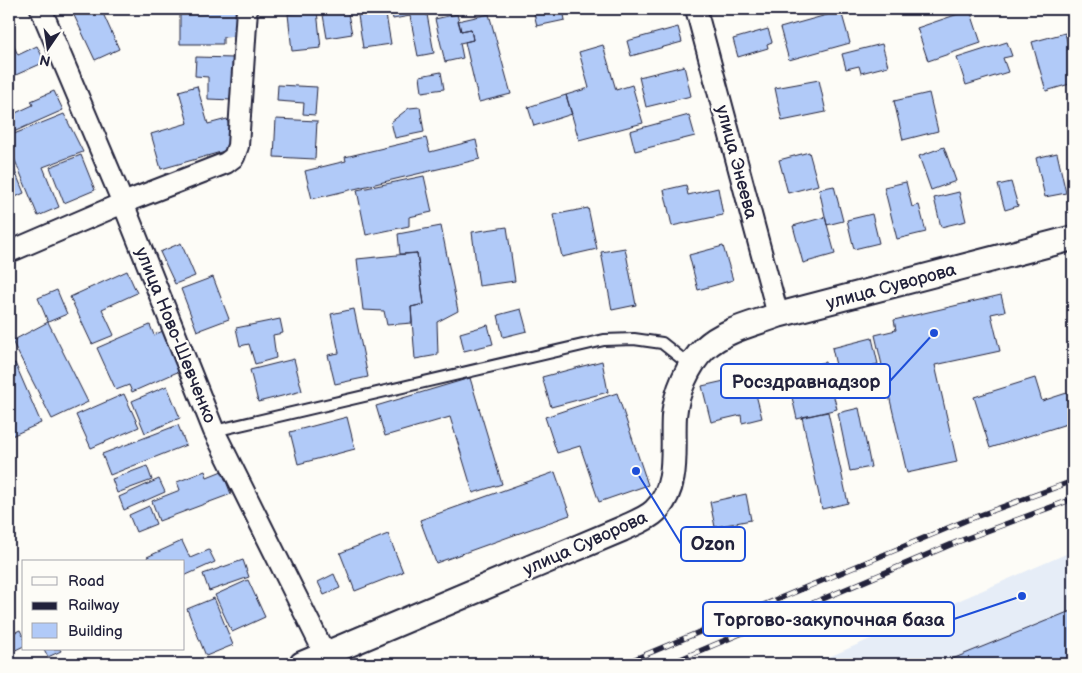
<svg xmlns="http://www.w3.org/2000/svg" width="1082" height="673" font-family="'Balsamiq Sans',sans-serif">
<rect width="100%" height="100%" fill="#fdfcf7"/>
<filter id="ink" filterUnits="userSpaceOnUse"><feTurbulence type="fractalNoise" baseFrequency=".02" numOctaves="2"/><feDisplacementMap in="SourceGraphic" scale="10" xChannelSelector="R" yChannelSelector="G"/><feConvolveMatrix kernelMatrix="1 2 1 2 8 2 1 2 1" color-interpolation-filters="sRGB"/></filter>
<g filter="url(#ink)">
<path fill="#e6edf7" d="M1073,551V664H813L868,640Z"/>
<path fill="#b1caf8" stroke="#22223b" d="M71,9H101L119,49L95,60Z
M180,9H237V36L223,37V44H180Z
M322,9H347L352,34L327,38Z
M357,9H385L391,44L363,48Z
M391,9H426L434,53L418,56L410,16L393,19Z
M460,9H483L461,14Z
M533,9H563L565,20L537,26Z
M970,10L981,43L928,61L917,28Z
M317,11L321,48L292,51L288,14Z
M841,11L850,43L789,60L780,28Z
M457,14L461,31L471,29L473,40L460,43L463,58L445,62L435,19Z
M489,14L511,94L479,102L465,42L473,40L471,29L461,31L458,21Z
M678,27L682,42L631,56L627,41Z
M768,29L772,42L767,44L768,48L738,57L733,39Z
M1065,33L1073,62V83L1046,91L1032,42Z
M12,42L18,55L37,46L45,62L9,78V44Z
M1007,42L1012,56L1003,58L1008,72L966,85L957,58Z
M882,44L888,66L861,73L859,66L846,69L842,54Z
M603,45L616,90L632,85L643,123L579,140L566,95L589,88L579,52Z
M196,57L234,58L232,100L208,99V77L195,76Z
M684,66L691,96L646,107L639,77Z
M441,72L444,89L422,92L420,76Z
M819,80L826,112L782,121L775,88Z
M278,85L317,87L315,115L303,114L304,103L277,101Z
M197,86L208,124L227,119L235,148L161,169L151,134L188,123L179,91Z
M54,91L63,110L9,134V116L33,105L31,101Z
M929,93L938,131L903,140L894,101Z
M566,95L572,114L534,126L528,107Z
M420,107L424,132L395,138L391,122L409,108Z
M64,114L83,152L43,167L59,207L38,216L9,146V136Z
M689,115L695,136L635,151L630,131Z
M276,119L317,121L315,159L274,157Z
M426,138L430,152L476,140L480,159L312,199L305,171L346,161L345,157Z
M944,147L956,181L931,190L919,156Z
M809,152L818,185L788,193L779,160Z
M1057,153L1066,193L1045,197L1036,158Z
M81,155L95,190L64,203L50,167Z
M9,157L24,193L9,200Z
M424,176L432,212L409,217V226L366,235L357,190Z
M906,182L912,207L919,205L926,232L897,239L884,187Z
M1011,182L1018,206L1005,210L998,185Z
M686,185L688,195L718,188L723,215L672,226L664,190Z
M834,186L843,221L827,225L819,189Z
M959,192L966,221L941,227L934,198Z
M588,208L597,249L562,257L553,215Z
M872,214L879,243L854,249L847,220Z
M825,217L835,254L803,263L793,226Z
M441,226L458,311L437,322L438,355L415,359L411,307L424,304L417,253L400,254L398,234Z
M507,227L515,281L479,286L472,232Z
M181,243L195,276L175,284L160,252Z
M723,246L733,280L698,290L689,255Z
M625,248L636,305L612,310L601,252Z
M417,253L424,304L411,307L412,323L387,325L384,311L363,310L357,259Z
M127,271L137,293L102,309L114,335L92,344L70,297Z
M213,277L229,319L197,331L181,289Z
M57,290L67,314L48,322L38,298Z
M1001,295L1005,311L991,314L1000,351L935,365L957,462L907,473L875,335L896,330L894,320Z
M354,309L368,377L335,384L328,355L339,353L331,314Z
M521,309L527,331L503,337L498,315Z
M280,319L283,333L273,335L276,358L255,364L249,344L240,346L236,328Z
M48,322L88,402L52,419L12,341Z
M150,325L154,335L165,330L182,370L132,392L129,385L116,390L97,348Z
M488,325L493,344L464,351L460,333Z
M872,338L878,364L873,365L877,382L850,389L846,373L838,374L832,348Z
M294,359L302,391L258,402L250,370Z
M602,361L608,392L551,407L542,377Z
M825,362L837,409L797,419L786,371Z
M15,363L41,423L9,437V365Z
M751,375L762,418L742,423L741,415L711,422L702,386Z
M470,378L502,484L473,493L450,417L385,436L376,406Z
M1035,378L1042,401L1073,391V422L990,448L974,397Z
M167,386L180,418L145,433L132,401Z
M617,393L648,485L599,502L580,446L557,453L545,417Z
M124,394L139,427L91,448L76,415Z
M859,408L871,467L850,471L838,413Z
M828,412L848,503L822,509L802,417Z
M347,417L355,449L298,464L290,432Z
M178,425L186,445L110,475L102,454Z
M147,466L152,480L117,493L112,479Z
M205,471L207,477L222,471L231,494L159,521L152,501L180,490L177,482Z
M555,472L570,515L436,563L420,520Z
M159,479L165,492L124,510L119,497Z
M746,494L751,520L715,527L710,502Z
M149,506L156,524L136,532L129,515Z
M388,534L403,572L355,591L340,553Z
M182,541L190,558L209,550L215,562L184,576V562H149L147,557Z
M243,560L249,577L209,591L203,574Z
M334,574L340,588L324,595L318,582Z
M248,580L265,617L232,632L215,595Z
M214,598L233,645L206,656L187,609Z
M1073,610V664H940Z
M20,630L24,638V646L9,653V635Z
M44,649H60L61,651L48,657Z"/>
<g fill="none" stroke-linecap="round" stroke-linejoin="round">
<g stroke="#22223b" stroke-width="14">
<path id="service" d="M214,431L604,340L634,339L662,343L691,366"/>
</g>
<g stroke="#22223b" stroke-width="24">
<path id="minor" d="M41,9L123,203L214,431L325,654
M696,9L778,315
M9,252L123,203L226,163L234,157L238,146L247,9"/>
</g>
<g stroke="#22223b" stroke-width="28">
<path id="tertiary" d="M302,664L622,529C632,524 647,519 655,511C680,487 672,447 674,416C676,393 688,364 705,348C724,330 754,324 778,315L1073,238"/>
</g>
<use href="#service" stroke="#fdfcf7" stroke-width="10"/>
<use href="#minor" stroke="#fdfcf7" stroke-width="20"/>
<use href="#tertiary" stroke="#fdfcf7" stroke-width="24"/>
<g stroke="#22223b" stroke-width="5.5">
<path id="rail" d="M623,664L967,520L1073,481
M669,664L957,542L1073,499"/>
</g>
<use href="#rail" stroke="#fdfcf7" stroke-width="4" stroke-dasharray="11" stroke-linecap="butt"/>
</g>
</g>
<g text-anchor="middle" stroke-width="4.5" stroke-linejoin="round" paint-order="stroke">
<g font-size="18" fill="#22223b" stroke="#fdfcf7">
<text transform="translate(737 162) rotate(75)" y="6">улица Энеева</text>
<text transform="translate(891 286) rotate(-15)" y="6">улица Суворова</text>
<text transform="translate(176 335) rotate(68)" y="6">улица Ново-Шевченко</text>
<text transform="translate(585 543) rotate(-24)" y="6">улица Суворова</text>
</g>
</g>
<path fill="none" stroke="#1d4ed8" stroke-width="2" d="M934 333L890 381M636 471L681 544M1022 596L954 619"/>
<g fill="#1d4ed8" stroke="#fdfcf7" stroke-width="2">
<circle cx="934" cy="333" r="5"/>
<circle cx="636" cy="471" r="5"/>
<circle cx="1022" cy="596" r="5"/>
</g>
<g fill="#fdfcf7" stroke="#1d4ed8" stroke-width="2">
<rect x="721" y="364" width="169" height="34" rx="5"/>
<rect x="681" y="527" width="64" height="34" rx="5"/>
<rect x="703" y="602" width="251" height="34" rx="5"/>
</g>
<g font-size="19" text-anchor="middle" font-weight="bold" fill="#22223b">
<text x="806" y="388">Росздравнадзор</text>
<text x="713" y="550">Ozon</text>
<text x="829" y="626">Торгово-закупочная база</text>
</g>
<rect width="1082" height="673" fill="none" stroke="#fdfcf7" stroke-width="30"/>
<rect x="15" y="15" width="1052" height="643" fill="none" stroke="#22223b" stroke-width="2" filter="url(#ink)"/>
<rect x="22" y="560" width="162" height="90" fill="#fdfcf7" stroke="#a5a5ac"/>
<rect x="32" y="577" width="25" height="8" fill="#fdfcf7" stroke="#a5a5ac"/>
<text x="68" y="586" font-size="15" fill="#22223b">Road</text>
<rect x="32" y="602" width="25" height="8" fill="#22223b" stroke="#a5a5ac"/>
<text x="68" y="610" font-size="15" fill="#22223b">Railway</text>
<rect x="32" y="623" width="25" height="15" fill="#b1caf8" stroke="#a5a5ac"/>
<text x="68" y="636" font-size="15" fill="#22223b">Building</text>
<g transform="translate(48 48) rotate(193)" stroke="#fdfcf7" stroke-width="4" paint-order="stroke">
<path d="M0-4L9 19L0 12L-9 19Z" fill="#22223b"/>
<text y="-8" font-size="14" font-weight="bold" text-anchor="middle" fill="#22223b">N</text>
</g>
</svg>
